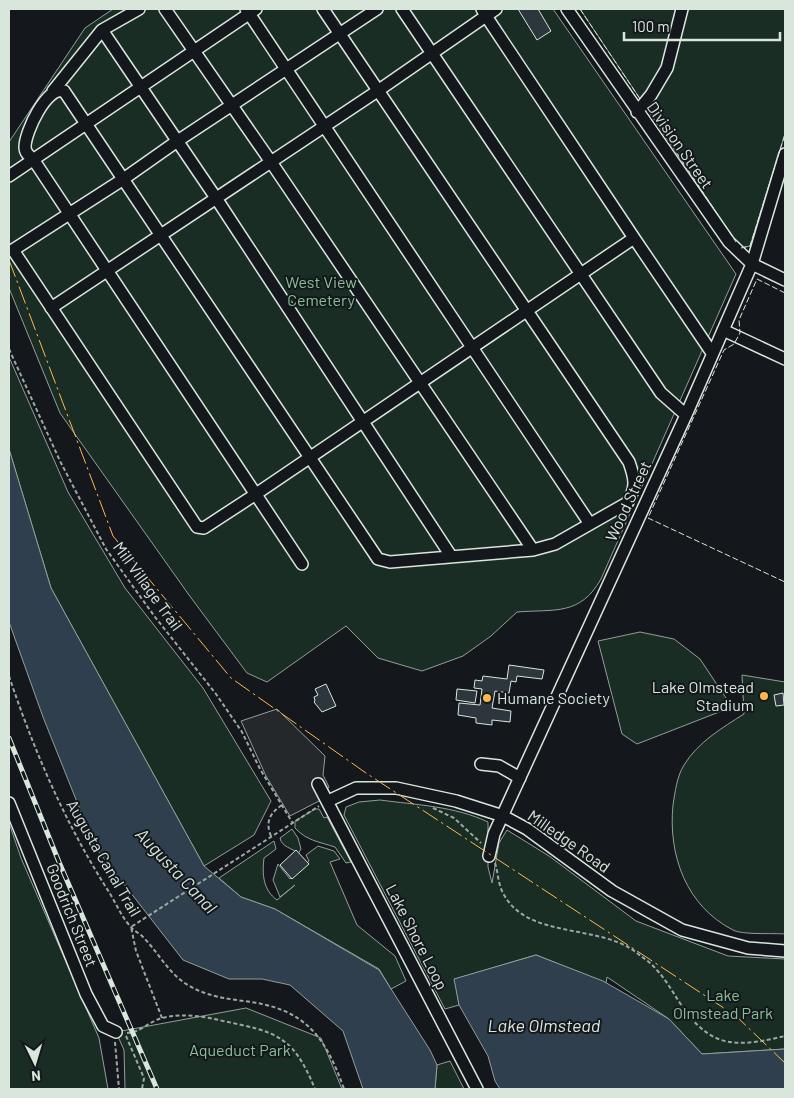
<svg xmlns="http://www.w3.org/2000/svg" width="794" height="1098" font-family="Barlow,sans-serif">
<rect width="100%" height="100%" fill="#14181c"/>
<path fill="#1a2d24" stroke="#939e99" d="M113,9H553L736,274L601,579C580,616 555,609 517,612L491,636L463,656L422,671L378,658L346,626L267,682L247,673L189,595L60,413L9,288V142L85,28Z
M580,9H785V134L750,246L740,248Z
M9,357L68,492L125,588L203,688L271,801L254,835L204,866L51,588L9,449Z
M640,632L674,639L700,659L732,707L637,744L622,734L598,641Z
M742,675L785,682V934C773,933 742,935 733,930C686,906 668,855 673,805C675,792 677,776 684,765C698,742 722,728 744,714Z
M380,800C417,805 454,806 488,822V867L492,883L499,843L507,830L549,856L636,921L728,956L785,959V1049L702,1054L669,1019L607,977L606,983L536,955L455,979L459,1005L445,1009L344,815L346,807L359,802Z
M315,809H319L324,818L327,817L351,862L346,863L335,847C320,842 307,841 295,828V821Z
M9,823L21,858L99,1038L108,1089H9Z
M292,829L298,838L301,849L298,854C292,847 282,848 280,838Z
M274,841L276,849L264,858C262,874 263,890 277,900L295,885L280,897L273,880L278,864L290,879L309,861L306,855L318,846L334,851L340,859L330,862L357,925L395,956L406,981L391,989L379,969L275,909L241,897L219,878Z
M246,1008L321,1038L342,1089H125L124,1050L116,1032Z
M450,1061L464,1089H435L437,1065Z"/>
<path fill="#24282b" stroke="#939e99" d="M277,709L325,756L323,775L329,787L319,801L290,816L266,776L241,721Z"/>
<path fill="#2f3f4d" stroke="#939e99" d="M9,449L51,588L204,866L241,897L275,909L379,970L430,1050L437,1065L435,1089H363L343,1031L290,985L262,979H229L183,960L95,847L43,717L9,622Z
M536,955L603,981L669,1019L702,1054L785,1049V1089H500L495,1081L488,1056L459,1005L454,979Z"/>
<path fill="#2c363c" stroke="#d8e6dc" d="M518,9H538L551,31L537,40Z
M509,665L544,670L542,679L517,676L516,682L511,681L509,693L495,691L492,708L511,711L510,722L492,720V725L476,723V718L458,715L459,703L480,705L482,689L474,688L475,680L482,681L483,676L507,679Z
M326,684L336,706L322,712L314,702L315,701L314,697L318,695L315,689Z
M457,689L477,691L475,703L456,700Z
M783,693L784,705L776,706L774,695Z
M296,850L309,864L292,879L280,865Z"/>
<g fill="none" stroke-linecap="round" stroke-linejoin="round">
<g stroke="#d8e6dc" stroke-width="14">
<path id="minor" d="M139,9L102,30L216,198L451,556
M165,9L271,162L533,550
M246,9L590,524
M377,9L176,142L122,180L13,250L197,527L204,528L256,494L634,238L712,353
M402,9L661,393L686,415
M482,9L486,16L496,9
M567,9L729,242L752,264L785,280
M53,91L102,30
M637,112L651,95L667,68L682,9
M9,176L256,9
M51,308L379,90L486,16L634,238
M723,330L785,359
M302,564L33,159C29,156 25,153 25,147C25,132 47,85 64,91L378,559L390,562L533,550L555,544L627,503C637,487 635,479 629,462L323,9
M481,764L499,766L520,778
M318,784L477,1089
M328,801L356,788H396L456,801L503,816L527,829L612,891L682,930L748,948L785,951
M9,803L86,994L103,1026L116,1032
M489,856L494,834L686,415L752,264L785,154"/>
</g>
<path stroke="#9da8a2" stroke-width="2" stroke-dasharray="4 2.5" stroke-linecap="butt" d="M9,349L60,461L106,549L155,617L216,694L242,732L260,769L292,822
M9,676C34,751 66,825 109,892C116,903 122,918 131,927C134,931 139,933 143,937C155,949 164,965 177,977C196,994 220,998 244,1001C304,1008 325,1035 344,1089
M433,808L454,818L481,843
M271,836C265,822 270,813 282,805
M495,863C498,872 498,884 503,893C527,940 599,923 637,953C643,958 650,962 655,968C676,990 684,1021 714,1037C735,1048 764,1041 785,1036
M162,1018L136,951L131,927L319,806
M127,1033C139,1033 150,1021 162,1018C183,1013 203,1016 223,1021C276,1032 293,1035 315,1089
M126,1036L144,1078L142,1089
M115,1042L119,1089"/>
<use href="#minor" stroke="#14181c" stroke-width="11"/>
<g stroke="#d8e6dc" stroke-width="5">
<path id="rail" d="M9,738L59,862L157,1089"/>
</g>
<use href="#rail" stroke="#14181c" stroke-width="3" stroke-dasharray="9" stroke-linecap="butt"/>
<path stroke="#d8e6dc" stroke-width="1" stroke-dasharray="6 2.5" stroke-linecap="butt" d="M580,9L640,99
M649,111L736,242
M741,248L750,246L785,134
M785,293L757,279L739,320L740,333L734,344L724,350L648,518L785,582"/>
<path stroke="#ffb74d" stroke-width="1" stroke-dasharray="18 4 2.5 4" stroke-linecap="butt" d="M9,260L113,536L231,678L366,773L736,1016L785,1063"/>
</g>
<g fill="#ffb74d" stroke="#14181c" stroke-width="2">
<circle cx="764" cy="696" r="5"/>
<circle cx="487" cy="698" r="5"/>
</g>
<g text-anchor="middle" stroke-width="4" stroke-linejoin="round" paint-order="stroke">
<g font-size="16" fill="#d8e6dc" stroke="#14181c">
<text transform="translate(680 145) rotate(55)" y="6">Division Street</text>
<text transform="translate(628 501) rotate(-65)" y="6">Wood Street</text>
<text transform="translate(148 586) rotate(54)" y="6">Mill Village Trail</text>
<text transform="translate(569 841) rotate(35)" y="6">Milledge Road</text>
<text transform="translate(104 858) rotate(60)" y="6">Augusta Canal Trail</text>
<text transform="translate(72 915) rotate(68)" y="6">Goodrich Street</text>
<text transform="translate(417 937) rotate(63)" y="6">Lake Shore Loop</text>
</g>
<g font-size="16" fill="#8ac095" stroke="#14181c">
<text x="321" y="288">West View<tspan x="321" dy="18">Cemetery</tspan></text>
<text x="723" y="1001">Lake<tspan x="723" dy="18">Olmstead Park</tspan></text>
<text x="240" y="1056">Aqueduct Park</text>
</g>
<g font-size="16" fill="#d8e6dc" stroke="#14181c" text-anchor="end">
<text x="754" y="693">Lake Olmstead<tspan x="754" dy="18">Stadium</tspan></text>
<text x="497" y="704" text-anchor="start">Humane Society</text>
</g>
<g font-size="18" font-style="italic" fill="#d8e6dc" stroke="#14181c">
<text transform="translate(176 871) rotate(47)" y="6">Augusta Canal</text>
<text x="544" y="1032">Lake Olmstead</text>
</g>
</g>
<rect width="794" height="1098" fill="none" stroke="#d8e6dc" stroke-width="20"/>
<g transform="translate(35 1063) rotate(175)" stroke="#14181c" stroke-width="4" paint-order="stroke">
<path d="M0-4L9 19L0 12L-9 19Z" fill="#d8e6dc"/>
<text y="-8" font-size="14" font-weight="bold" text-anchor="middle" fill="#d8e6dc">N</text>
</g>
<path d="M624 32v8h156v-8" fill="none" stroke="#d8e6dc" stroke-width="2.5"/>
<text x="632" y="32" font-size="15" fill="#d8e6dc" stroke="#14181c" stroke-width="4" paint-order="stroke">100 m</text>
</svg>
